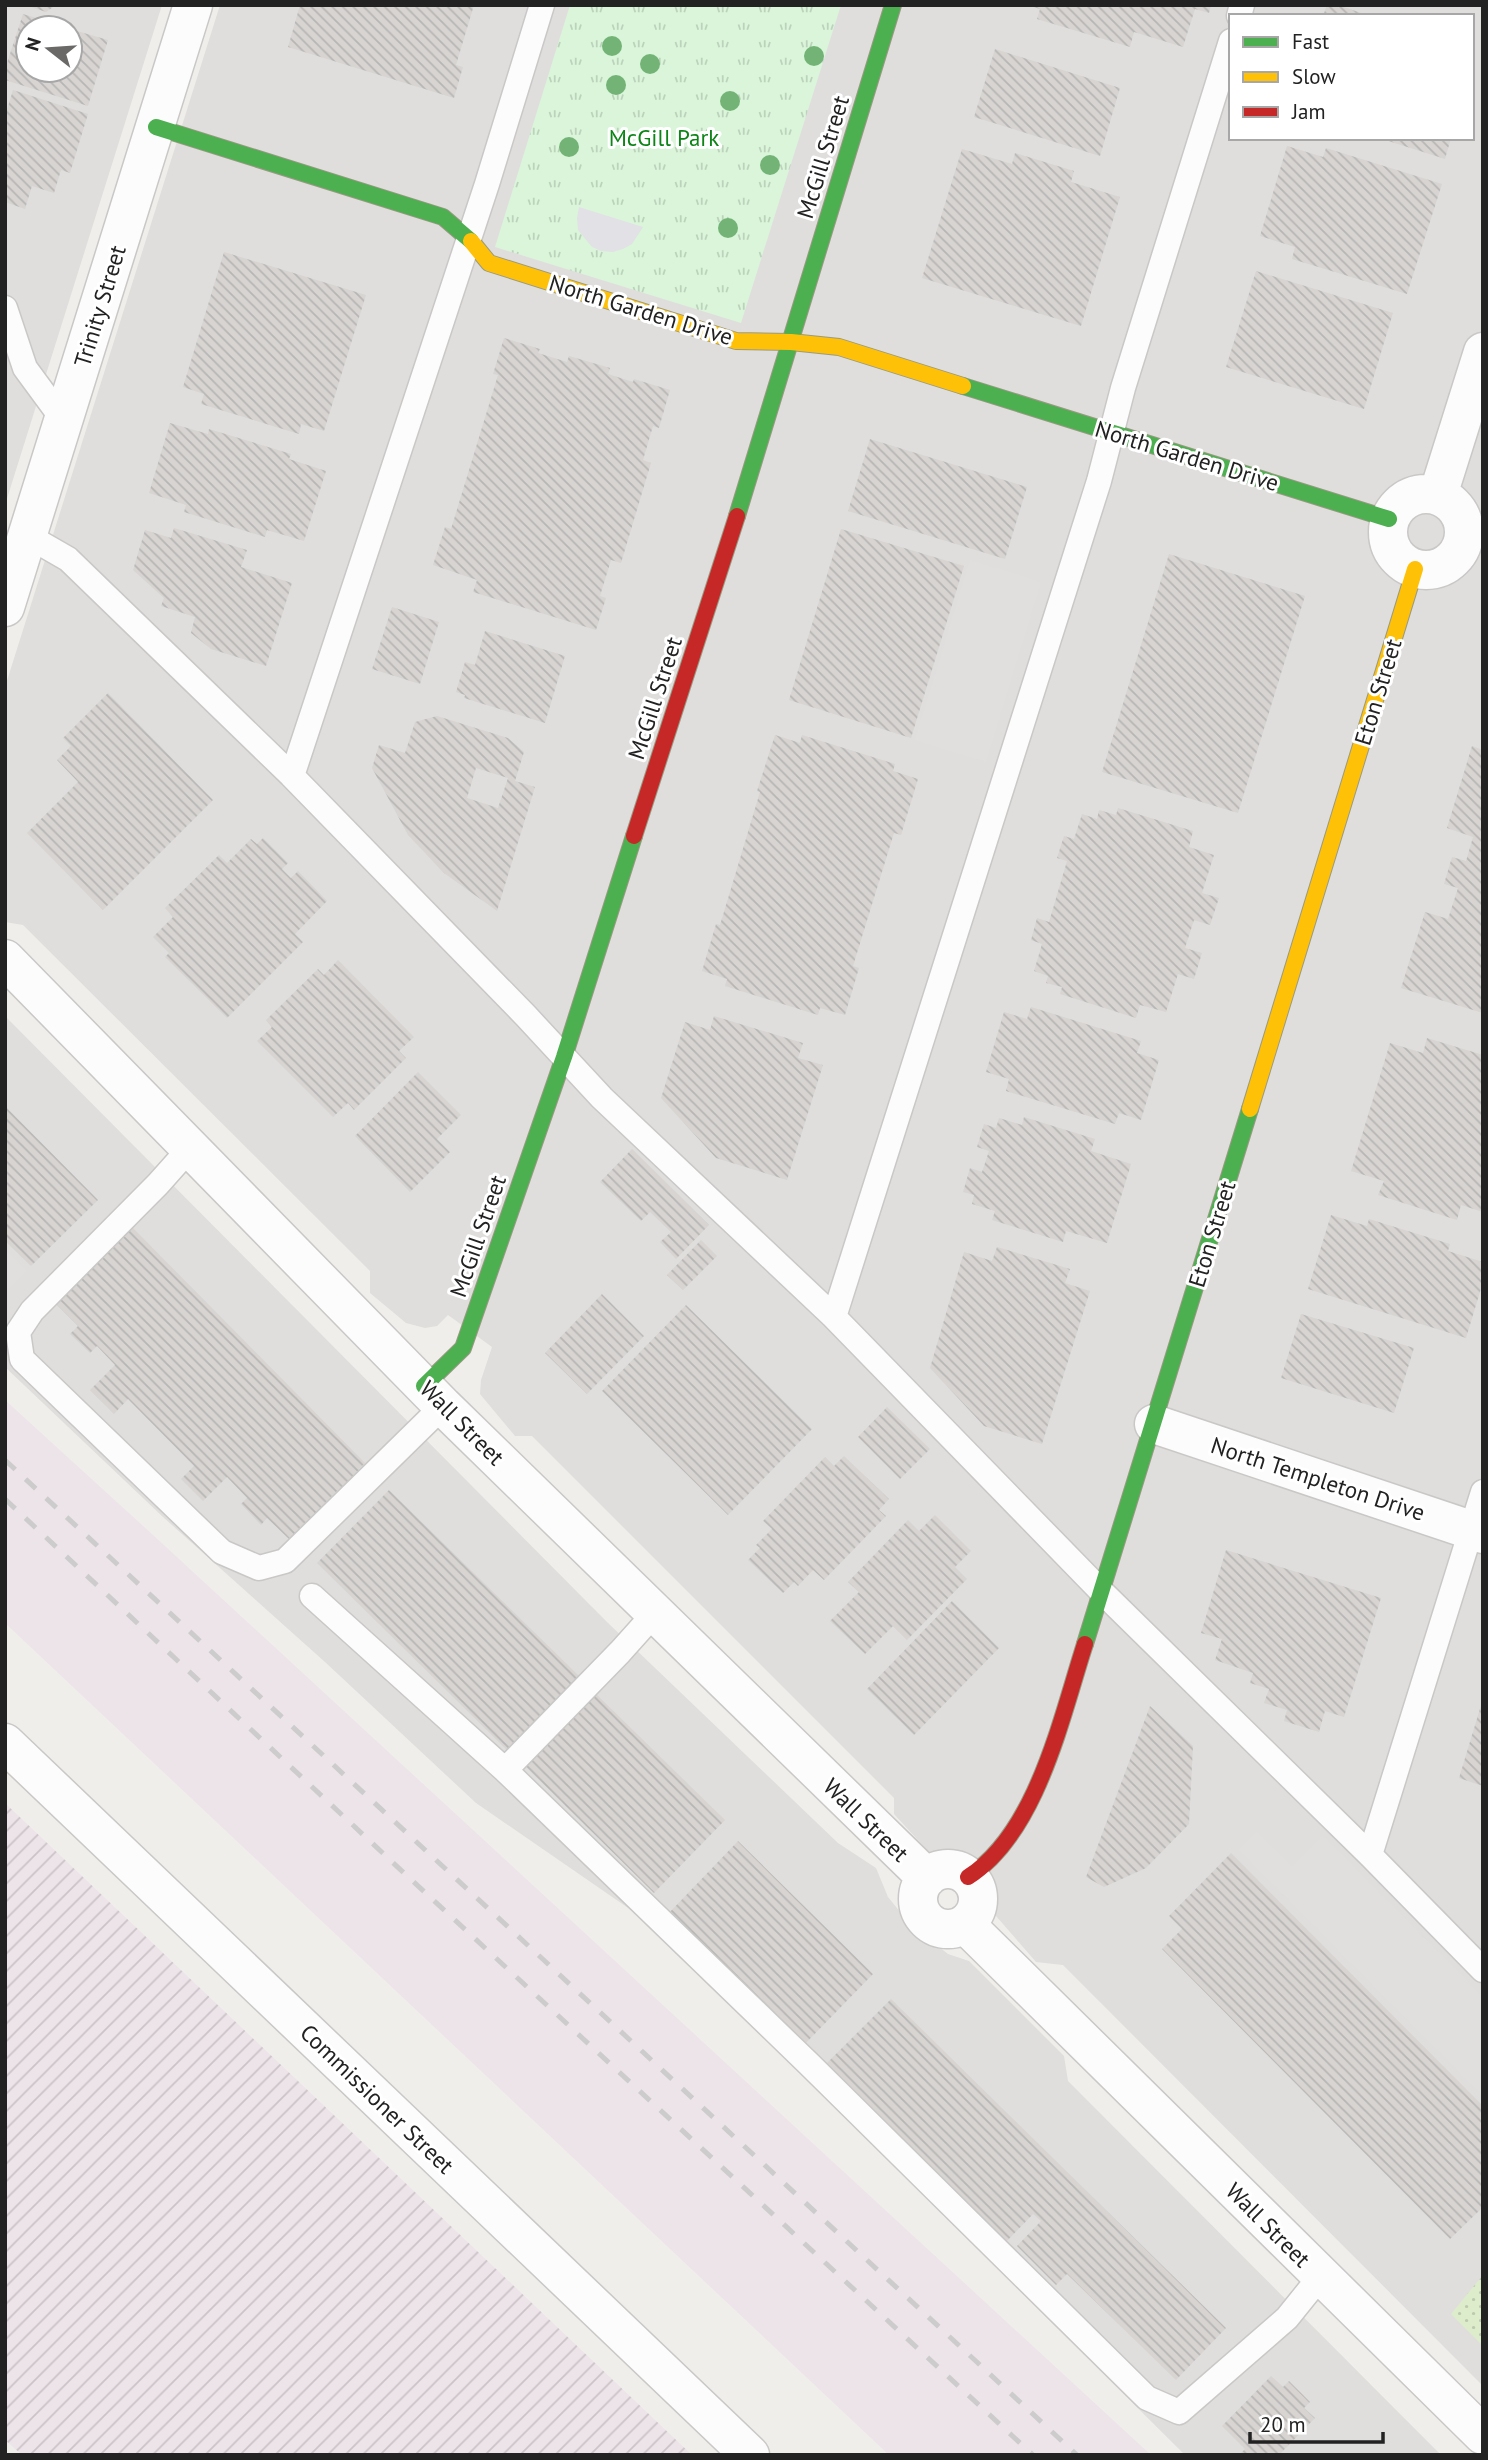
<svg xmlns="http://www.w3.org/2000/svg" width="1488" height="2460" font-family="'PT Sans',sans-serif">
<defs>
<pattern id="industrial-furrows" width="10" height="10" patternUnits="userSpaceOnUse" patternTransform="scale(1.75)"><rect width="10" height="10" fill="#ede4e9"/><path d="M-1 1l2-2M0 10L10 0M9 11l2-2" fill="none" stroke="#cbc3c8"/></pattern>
<pattern id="park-tufts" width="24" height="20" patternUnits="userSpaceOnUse" patternTransform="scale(1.75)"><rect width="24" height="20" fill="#daf5da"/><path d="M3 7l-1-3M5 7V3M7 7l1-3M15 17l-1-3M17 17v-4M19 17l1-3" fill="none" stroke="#bbd2bb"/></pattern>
<pattern id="garden-dots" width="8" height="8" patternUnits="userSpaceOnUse" patternTransform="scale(1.75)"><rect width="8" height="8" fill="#ddeccb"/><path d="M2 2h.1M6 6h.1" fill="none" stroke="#bdcaae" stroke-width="1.8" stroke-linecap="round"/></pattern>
<pattern id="building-back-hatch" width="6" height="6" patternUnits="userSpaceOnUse" patternTransform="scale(1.75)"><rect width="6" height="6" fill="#d7d4d2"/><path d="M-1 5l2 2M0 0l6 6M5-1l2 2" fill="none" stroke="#b8b6b4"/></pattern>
</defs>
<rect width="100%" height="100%" fill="#f0eeeb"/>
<path fill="#dfdedc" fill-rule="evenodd" d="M5,5H162L5,505ZM28,28H70V70H28Z
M220,5L1483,7V2386L1063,1965L1036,1962L996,1916L927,1850L894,1814V1798L532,1436H515L480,1394L481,1380L492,1347L448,1315L437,1326L425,1328L406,1323L370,1293V1271L23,925L5,922V687ZM1231,16H1472V138H1231Z
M5,1016L607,1622L838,1843L876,1868L888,1897L910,1924L948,1954L969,1961L1064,2056L1068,2081L1441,2455H1185L647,1921L476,1803L325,1662L163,1517L5,1367Z"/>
<path fill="url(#industrial-furrows)" d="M5,1803L692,2455H22L5,2440Z"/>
<path fill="#ede4e9" d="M5,1400L153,1535L1151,2455H889L5,1623Z"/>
<path fill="url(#park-tufts)" d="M570,5H841L741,323L495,247Z"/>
<path fill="url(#garden-dots)" d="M1483,2275V2346L1451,2314Z"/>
<path fill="#e0dfde" d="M970,560L1041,582L986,762L915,740Z
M5,1250L26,1271L5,1292Z
M1257,1832L1292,1867L1323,1836L1483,1997V2096L1239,1850Z"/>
<path fill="#e2e1e5" d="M579,207L643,227L632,244L623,249L613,252L601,251L592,247L578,230L577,218Z"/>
<path fill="url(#building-back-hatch)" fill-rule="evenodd" d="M25,5H56L46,12Z
M300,5H474L456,65L463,67L454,98L288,47Z
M1211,5L1209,13L1195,9L1183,47L1134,32L1130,47L1037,19L1040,9L1030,6Z
M1327,5H1338L1370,16H1323Z
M23,14L66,27L28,28V70H70V29L108,40L88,106L5,80V69Z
M995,49L1120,88L1100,156L974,117Z
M13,90L88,114L70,173L61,170L54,193L32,186L25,209L5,202V116Z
M1379,138H1451L1445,159Z
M1287,146L1323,157L1326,148L1442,184L1407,294L1292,259L1295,247L1260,236Z
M962,149L1012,164L1015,153L1074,171L1071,182L1120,197L1081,326L922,278Z
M224,252L366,295L324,431L301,424L299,434L201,404L204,394L183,387Z
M1256,271L1393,313L1364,409L1226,367Z
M504,338L540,349L538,353L567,362L569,356L610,368L608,374L633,382L634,379L670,390L659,428L653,426L643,460L651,463L621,563L611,560L600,596L606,598L596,630L473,592L477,580L433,565L445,527L451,529L498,375L493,374Z
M170,423L208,434L209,429L291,454L289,459L326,471L304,541L267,530L265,537L184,512L186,505L149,493Z
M870,439L1027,487L1005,559L848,511Z
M174,528L247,550L241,567L292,583L266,666L211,649L191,633L195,617L161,606L164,598L133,570L145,530L171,538Z
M841,529L964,566L911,738L789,700Z
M1169,554L1305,596L1238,813L1102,772Z
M392,607L439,622L420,684L372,669Z
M485,631L565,656L545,723L464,698L465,695L456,692L465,662L475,665Z
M108,693L213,800L103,910L27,833L78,782L57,760L71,746L63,738Z
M437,716L508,738L524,752L515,781L535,787L497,911L444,873L408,835L372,768L379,745L405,753L415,722ZM476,768L508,778L498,808L467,798Z
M775,735L800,743L802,735L895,764L893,771L918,779L901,835L894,833L853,966L859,968L845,1015L820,1008L818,1015L725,986L727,979L702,971L716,924L720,925L760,792L757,791Z
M1472,746L1483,750V1013L1401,988L1425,912L1448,919L1458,888L1444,884L1452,857L1466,861L1473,837L1447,828Z
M1118,808L1193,831L1189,847L1214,855L1202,893L1219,898L1210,925L1194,920L1185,948L1202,953L1194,979L1178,974L1166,1012L1140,1005L1136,1018L1060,994L1062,987L1046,983L1048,976L1034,971L1042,944L1031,940L1037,918L1049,922L1067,861L1057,858L1064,836L1074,839L1082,814L1097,819L1099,810L1116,815Z
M263,838L288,863L282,869L291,878L298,871L327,901L295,934L303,942L227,1018L165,957L169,953L153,937L173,917L165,908L219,855L227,863L251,839L257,844Z
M338,960L414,1037L399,1051L406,1058L354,1110L348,1103L333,1117L257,1041L272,1027L266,1020L318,969L324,975Z
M1031,1007L1141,1041L1137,1053L1159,1060L1141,1120L1119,1113L1115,1124L1006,1091L1009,1079L986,1072L1004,1012L1027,1019Z
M714,1016L803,1043L798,1058L823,1065L787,1180L716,1158L661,1098L685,1022L710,1030Z
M1427,1038L1483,1055V1212L1461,1205L1457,1220L1378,1195L1384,1181L1351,1171L1390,1043L1423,1053Z
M418,1072L461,1115L437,1139L450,1152L410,1192L355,1136Z
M5,1106L98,1200L31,1266L5,1241Z
M1024,1117L1095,1139L1091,1151L1131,1164L1107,1243L1066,1231L1063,1242L992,1220L995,1211L972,1204L974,1195L963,1192L970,1168L982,1172L989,1151L977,1147L984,1124L996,1128L999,1118L1022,1125Z
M632,1149L709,1225L676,1259L660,1242L671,1232L650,1212L641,1221L600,1182Z
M1331,1215L1367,1226L1369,1219L1450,1244L1448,1251L1483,1262V1282L1466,1338L1308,1289Z
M131,1226L365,1463L359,1469L365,1476L345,1496L339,1489L325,1503L332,1510L307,1535L301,1528L289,1539L267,1518L261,1525L241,1504L247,1498L227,1477L203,1501L181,1479L194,1466L128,1399L114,1414L90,1390L115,1365L97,1346L90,1353L70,1334L78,1326L54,1302Z
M701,1240L717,1256L683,1290L667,1275Z
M997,1247L1070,1269L1065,1283L1090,1291L1042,1444L984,1426L930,1368L964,1252L992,1261Z
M602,1294L644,1336L587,1394L545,1353Z
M686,1305L812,1429L728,1515L602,1391Z
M1301,1314L1414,1348L1394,1413L1281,1378Z
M887,1407L930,1449L900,1479L858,1437Z
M844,1456L889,1499L879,1510L886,1516L824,1580L813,1570L798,1586L794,1582L783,1593L748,1560L760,1548L756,1545L772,1529L763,1521L825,1457L834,1466Z
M389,1490L580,1677L508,1751L317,1563Z
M935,1515L971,1551L955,1567L967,1579L907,1640L893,1626L865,1654L830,1621L859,1592L848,1582L908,1520L919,1531Z
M1226,1550L1381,1598L1344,1717L1325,1711L1319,1732L1284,1721L1287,1710L1264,1703L1269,1689L1250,1683L1253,1673L1215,1660L1222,1639L1201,1633Z
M952,1601L999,1648L914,1735L867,1689Z
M595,1693L725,1820L654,1893L524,1765Z
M1482,1702H1483V1786L1459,1778Z
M1150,1706L1193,1746L1189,1824L1146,1868L1104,1887L1086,1877Z
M738,1841L873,1974L802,2047L667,1915Z
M1231,1853L1483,2106V2207L1450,2239L1162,1949L1182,1929L1169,1916Z
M891,1999L1226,2328L1176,2380L1067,2274L1056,2285L1017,2246L1041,2221L1033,2214L1006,2242L825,2065Z
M1271,2376L1283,2387L1289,2381L1310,2402L1304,2408L1315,2418L1279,2455H1239L1245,2449L1222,2426Z"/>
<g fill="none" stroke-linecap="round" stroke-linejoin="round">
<g stroke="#c9c8c7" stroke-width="27">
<path id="lane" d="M1239,16L1242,5
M5,308L25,368L64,421
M28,536L68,559L292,776L526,1016L602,1098L834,1317L1102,1592L1370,1855L1483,1970
M292,776L487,184L542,5
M191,1147L158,1184L32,1311L18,1332L22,1359L222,1552L259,1568L285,1561L443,1406
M834,1317L1099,481L1123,388L1231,41
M312,1596L505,1770L809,2064L1147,2398L1179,2412L1287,2318L1320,2277
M505,1770L620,1652L655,1613
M1370,1855L1483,1492"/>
</g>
<g stroke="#c9c8c7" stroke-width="41">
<path id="street" d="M1388 532a38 38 0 1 1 76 0a38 38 0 1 1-76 0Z
M1438,495L1483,352
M5,607L193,5
M5,959L443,1406L927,1878
M1154,1424L1483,1534
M5,1743L750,2455
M918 1899a30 30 0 1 1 60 0a30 30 0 1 1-60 0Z
M965,1924L1483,2435"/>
</g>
<g stroke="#999a82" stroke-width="18">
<path id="fast" d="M156,127L443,217L471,241
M963,386L1389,519
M737,516L893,5
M424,1386L463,1348L564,1057L634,836
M1085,1644L1250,1109"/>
</g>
<g stroke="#999a82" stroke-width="18">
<path id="slow" d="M471,241L489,263L736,341L791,342L839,347L963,386
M1250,1109L1415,569"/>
</g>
<g stroke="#999a82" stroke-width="18">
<path id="jam" d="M634,836L737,516
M968,1877C1037,1833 1061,1718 1085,1644"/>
</g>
<use href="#lane" stroke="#fdfcfc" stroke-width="24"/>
<use href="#street" stroke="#fdfcfc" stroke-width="38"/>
<use href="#fast" stroke="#4caf50" stroke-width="16"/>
<use href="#slow" stroke="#ffc107" stroke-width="16"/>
<use href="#jam" stroke="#c62828" stroke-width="16"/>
<path stroke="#ccc" stroke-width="5" stroke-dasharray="14 14" stroke-linecap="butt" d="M5,1460L1077,2455
M5,1499L404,1873L1033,2455"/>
</g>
<g fill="#73b476">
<circle cx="612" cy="46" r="10"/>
<circle cx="814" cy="56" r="10"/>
<circle cx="650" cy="64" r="10"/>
<circle cx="616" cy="85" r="10"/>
<circle cx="730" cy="101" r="10"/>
<circle cx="569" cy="147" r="10"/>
<circle cx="770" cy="165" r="10"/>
<circle cx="728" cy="228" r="10"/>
</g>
<g text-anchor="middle" stroke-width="6" stroke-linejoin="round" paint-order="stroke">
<g font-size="23" fill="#0c8416" stroke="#fff">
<text x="664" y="146">McGill Park</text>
</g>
<g font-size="23" fill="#222" stroke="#fff">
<text transform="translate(823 157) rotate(-73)" y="8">McGill Street</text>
<text transform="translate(100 306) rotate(-73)" y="8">Trinity Street</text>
<text transform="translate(641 310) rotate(17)" y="8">North Garden Drive</text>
<text transform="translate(1187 456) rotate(17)" y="8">North Garden Drive</text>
<text transform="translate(1378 692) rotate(-73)" y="8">Eton Street</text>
<text transform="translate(655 698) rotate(-72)" y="8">McGill Street</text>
<text transform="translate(1212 1234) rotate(-73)" y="8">Eton Street</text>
<text transform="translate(478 1236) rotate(-71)" y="8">McGill Street</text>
<text transform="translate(462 1423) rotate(45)" y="8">Wall Street</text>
<text transform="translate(1318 1479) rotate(18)" y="8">North Templeton Drive</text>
<text transform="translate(866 1820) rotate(44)" y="8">Wall Street</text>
<text transform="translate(377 2099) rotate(44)" y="8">Commissioner Street</text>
<text transform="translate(1268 2225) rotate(45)" y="8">Wall Street</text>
</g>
</g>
<rect width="1488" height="2460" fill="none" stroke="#222222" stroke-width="14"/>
<rect x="1229" y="14" width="245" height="126" fill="#ffffff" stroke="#a7a7a7" stroke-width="2"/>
<rect x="1243" y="37" width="35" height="10" fill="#4caf50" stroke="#a7a7a7" stroke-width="2"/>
<text x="1292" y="49" font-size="21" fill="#222222">Fast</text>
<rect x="1243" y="72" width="35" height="10" fill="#ffc107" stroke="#a7a7a7" stroke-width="2"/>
<text x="1292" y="84" font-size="21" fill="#222222">Slow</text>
<rect x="1243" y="107" width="35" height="10" fill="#c62828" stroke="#a7a7a7" stroke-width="2"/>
<text x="1292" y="119" font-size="21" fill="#222222">Jam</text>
<g transform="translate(49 49) rotate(287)"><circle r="33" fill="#ffffff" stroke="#a7a7a7" stroke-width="2"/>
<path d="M0-5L12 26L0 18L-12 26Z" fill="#6a6968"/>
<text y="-10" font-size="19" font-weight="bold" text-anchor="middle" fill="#222222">N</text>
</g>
<path d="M1250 2432v10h133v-10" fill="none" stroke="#222222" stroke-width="3.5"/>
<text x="1260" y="2432" font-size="21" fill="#222222" stroke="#ffffff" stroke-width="5" paint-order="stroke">20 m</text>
</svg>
